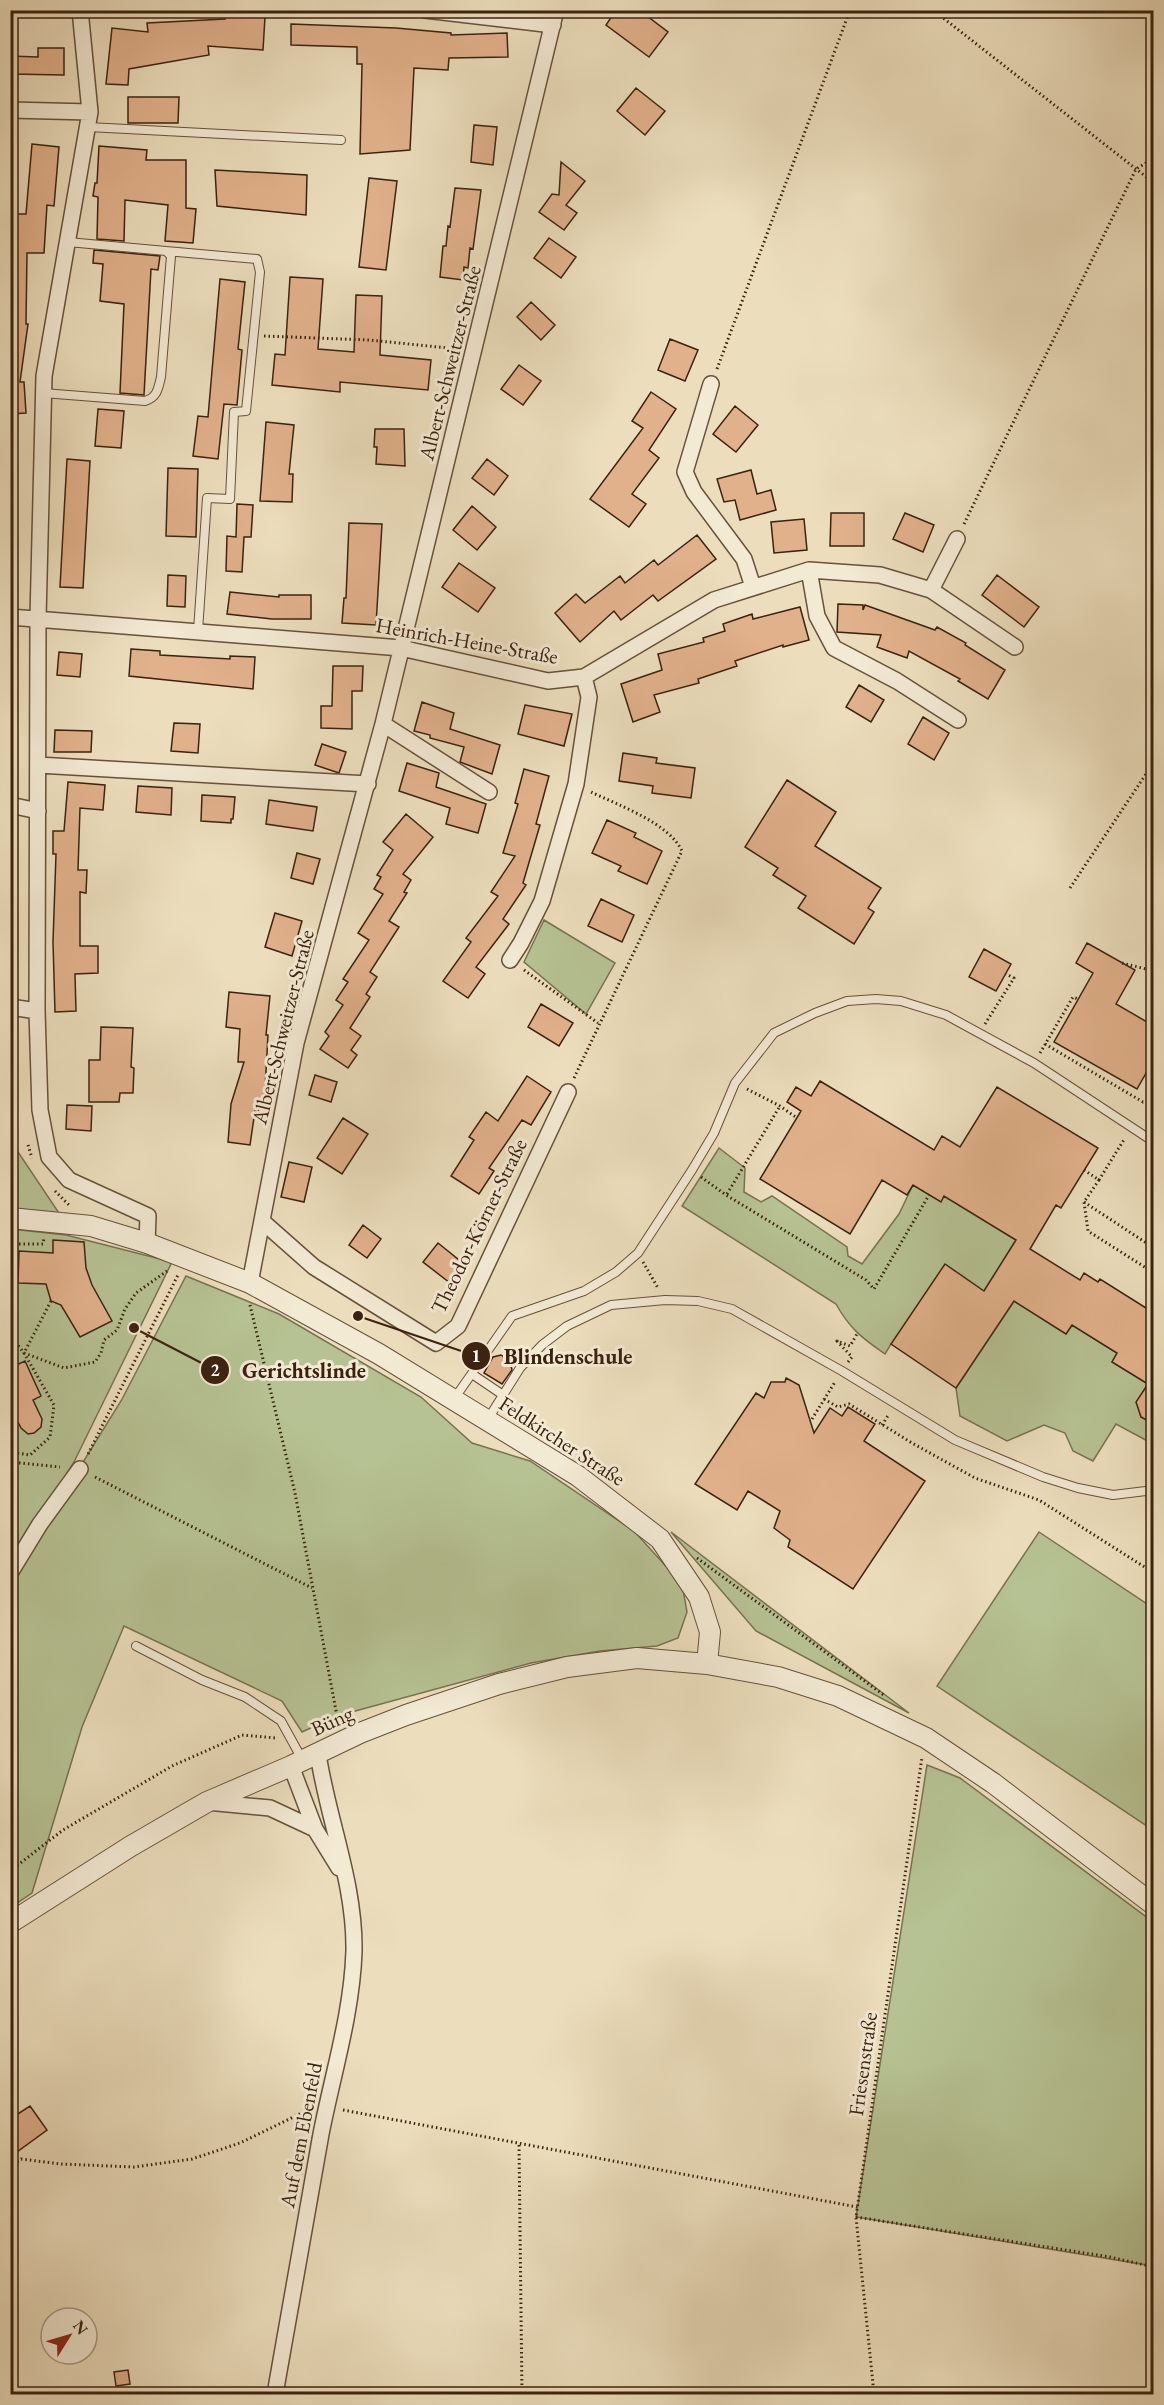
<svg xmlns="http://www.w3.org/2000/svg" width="1164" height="2405" font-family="'EB Garamond',serif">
<rect width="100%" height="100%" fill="#ecdebd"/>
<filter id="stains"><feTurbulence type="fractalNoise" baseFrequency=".00333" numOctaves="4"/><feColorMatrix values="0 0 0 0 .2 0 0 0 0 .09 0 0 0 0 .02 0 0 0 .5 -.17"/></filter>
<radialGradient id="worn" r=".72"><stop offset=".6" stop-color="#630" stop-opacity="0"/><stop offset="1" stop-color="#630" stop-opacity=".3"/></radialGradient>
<path fill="#b6c293" stroke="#787251" stroke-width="1.5" d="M544,920L615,963L586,1014L524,962Z
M11,1143H12L59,1213L11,1208Z
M719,1148L745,1168L744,1192L761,1202L772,1196L847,1247L848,1256L862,1264L899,1214L913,1185L940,1201L944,1196L1016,1240L984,1291L891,1344L885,1354C862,1338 850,1329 836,1304L682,1206Z
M11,1229L66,1235L172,1262L74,1462L11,1563Z
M186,1276L279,1314L421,1397L472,1443L530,1461L634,1531L682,1584L687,1612L678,1638L657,1646L600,1651L531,1663L337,1716L302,1732L282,1701L124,1626L82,1727L32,1893L11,1907V1584L44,1525L121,1401Z
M1014,1301L1066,1334L1072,1325L1117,1353L1112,1362L1148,1384L1137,1402L1141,1417L1153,1423V1444L1116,1424L1093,1461L1073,1451L1065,1433L1044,1425L1007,1441L960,1416L956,1388Z
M671,1532L909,1713L756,1631Z
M1039,1532L1153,1608V1830L937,1686Z
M927,1765L960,1778L1153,1922V2266L856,2217Z"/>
<path fill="#e1b18b" stroke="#3b220f" stroke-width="1.5" d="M616,10H639L668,32L649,57L606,25Z
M225,12L265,17L263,50L208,46L209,55L129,69L128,85L106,84L112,28L148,32L147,23L225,19Z
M291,24L396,28L451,33V35L507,33L508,57L449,58L448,70L414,68L410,150L360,154L362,64H357V47L291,45Z
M38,48H64V75L10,74V56L38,57Z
M636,88L665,111L645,135L617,111Z
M128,97H179L178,123H128Z
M474,125L497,127L493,165L471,162Z
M32,144L59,147L54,206L47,205L44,253H27L26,324H28L20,382H24L26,413L10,414V214H26Z
M99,146L147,150L146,160H186V208L196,209L193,243L165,241L168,205L125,200L124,241L97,239L98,197L93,196L95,183H97Z
M561,162L585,181L566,205L577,213L564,230L539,212L552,194L559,195Z
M215,170L307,175L306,215L217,206Z
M369,178L397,181L386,270L359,267Z
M455,188L481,190L473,249L470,248L468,268L464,267L463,280L440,277L443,246H446L448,226L450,227Z
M549,238L576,257L561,278L534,258Z
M94,250L160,256L158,270L151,269L144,395L120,393L124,304L100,301L103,264L93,263Z
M290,277L323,279L318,349L354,352L356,295L382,296L380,355L431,360L428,390L340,382V392L272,385L275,354L285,355Z
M220,279L245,282L238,349L242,350L237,405L224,404L218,459L193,456L198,416L208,417Z
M531,302L555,325L541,340L517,317Z
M670,339L698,350L685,381L658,370Z
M519,365L541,381L523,405L501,389Z
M651,392L676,409L649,450L659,458L632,494L646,504L629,527L590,499L643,428L632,421Z
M735,406L758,425L736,452L713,434Z
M98,409L124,411L121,448L95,446Z
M266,422L294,425L289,474H293L292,502L260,501Z
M375,429H404L405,466L376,464L377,447H374Z
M67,459L90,461L83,588L60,587Z
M487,459L508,476L494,495L472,478Z
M168,468L198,469L196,537L166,536Z
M751,470L757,494L771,490L776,510L740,520L735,500L724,502L717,479Z
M237,504L253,505L251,537H244L242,572L226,571L227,536L236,537Z
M472,506L496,527L477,550L453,530Z
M831,513H864V546H830Z
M905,513L934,525L923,552L893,539Z
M804,519L807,550L774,553L771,522Z
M349,523L382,524L376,625L342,623L344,598H346Z
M697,535L716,559L658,601L653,595L621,620L614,611L580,642L555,613L576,594L585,603L620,576L625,583L654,560L658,565Z
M459,563L495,588L478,612L442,587Z
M168,575L186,576L185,607L167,606Z
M997,575L1039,607L1024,627L982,595Z
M230,592L279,597V595H311V619H272L227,614Z
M838,604L863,605V610L865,605L935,630L937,627L966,643L965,645L1005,670L988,699L958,681L960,679L909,651L907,658L877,647L881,635L837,632Z
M800,607L809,640L783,647V645L735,661L737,666L698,679L699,683L654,695L660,712L633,722L621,684L662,670L658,654L704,642L703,638L725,631L723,624L752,614L753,619Z
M131,649L160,651V655L230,659V656L255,657L253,689L129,676Z
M59,652L82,654L80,677L57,675Z
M333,666H363L362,691H352V729L321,728V706H332Z
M859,685L884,700L871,722L846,707Z
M422,702L454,713L450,729L500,745L492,774L460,762L464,747L430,738V735L414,731Z
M525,705L572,714L564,746L518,734Z
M923,717L949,733L934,760L908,744Z
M174,723L200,724L198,753L171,751Z
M55,730L92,731L91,752H54Z
M322,744L346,752L339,773L315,765Z
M623,753L657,758L656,763L695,768L691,798L652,793L653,786L619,781Z
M407,763L439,773L436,787L486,804L478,833L446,824L450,808L399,791Z
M524,769L549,776L536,824L540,825L523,883L526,885L503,919L509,924L476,967L485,974L468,998L443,981L471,942L466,938L498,896L491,892L515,856L503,853L518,804L515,803Z
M787,780L836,812L815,846L881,888L868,908L874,912L854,944L798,908L806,896L773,875L778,868L745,847Z
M68,782L105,785L103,810L80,808L78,870H87L86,893L80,892V946H98V973L75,974L76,1011L55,1012L53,942L56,854H53V831H64Z
M138,786L172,788L171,815L136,812Z
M202,795L235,797L233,819H231V823L201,821Z
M269,800L317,807L313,831L266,824Z
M406,814L433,837L403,874L411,880L404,892L407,893L389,921L399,927L370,972L377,977L366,994L370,997L350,1028L361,1036L351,1050L357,1055L348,1068L320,1049L329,1036L325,1032L343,1005L336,1000L348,982L343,979L369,940L358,933L383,894L374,889L381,877L377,875L393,850L383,842Z
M607,820L636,833L634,837L662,851L647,884L618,871L621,866L592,853Z
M297,853L320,859L313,884L291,878Z
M601,899L634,915L622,942L588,926Z
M275,913L302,921L292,956L265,947Z
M1087,943L1135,970L1116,1004L1154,1026V1059L1137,1089L1054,1042L1093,973L1076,963Z
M984,949L1011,964L996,991L969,977Z
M229,992L270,996L266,1035H268L265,1089L258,1112L255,1111L250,1145L228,1142L231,1104L244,1062H238L240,1029L226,1027Z
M541,1004L573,1023L559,1046L528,1027Z
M101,1027L133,1028L131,1067L134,1068L133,1093H120L119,1102H89V1060H100Z
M315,1075L337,1082L331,1102L309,1095Z
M527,1076L551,1092L531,1125L522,1120L489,1168L494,1171L479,1194L451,1176L474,1140L469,1137L486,1112L498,1121Z
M820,1081L934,1150L942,1136L960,1147L997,1087L1098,1148L1061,1208L1056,1205L1030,1249L1080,1280L1084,1273L1098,1282L1100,1279L1154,1313V1424L1141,1417L1136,1402L1148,1384L1112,1362L1117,1353L1072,1325L1066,1334L1014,1301L956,1388L891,1344L945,1264L984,1291L1016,1240L944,1196L941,1202L913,1185L907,1195L882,1180L850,1234L760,1179L801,1111L787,1102L796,1087L811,1096Z
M67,1105L92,1106L91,1131L66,1129Z
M343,1118L368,1134L342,1174L317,1158Z
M289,1162L312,1167L304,1202L281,1197Z
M363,1225L381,1239L367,1258L349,1245Z
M53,1240L84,1242L86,1268L92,1285L112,1321L80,1337L61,1305L51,1301L46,1284L18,1283L19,1251L53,1253Z
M438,1243L464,1264L450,1283L423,1262Z
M501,1355L510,1361L512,1370L502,1384L484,1373L493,1357Z
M25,1361L41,1396L33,1400L42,1419L41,1427L34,1433L28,1434L21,1428L10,1407V1368Z
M786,1378L799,1385L814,1433L830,1408L842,1416L848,1407L875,1424L864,1441L925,1481L853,1589L788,1547L790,1540L774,1528L780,1511L748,1491L737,1510L695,1484L756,1393L764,1398L771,1382H785Z
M30,2106L47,2130L10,2157V2119Z
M128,2370L130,2384L116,2386L114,2372Z"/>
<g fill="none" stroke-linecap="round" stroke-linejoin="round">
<g stroke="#67513a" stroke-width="10">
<path id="service" d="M88,127L341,140
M166,251L257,259L260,272L246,411L234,412L230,499L207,498L198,631
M43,393L145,401C157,397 158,390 161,377L171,256L166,251L68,242
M472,1374L503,1395
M454,1399L512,1316L584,1291L616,1272L638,1253L692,1170L714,1133L735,1083L774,1033L815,1013L847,1001L876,999L901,1001L946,1015L1034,1063L1154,1142
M488,1419L520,1368L542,1345L567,1326L611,1305L665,1300L698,1301L732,1309L842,1371L955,1440L1043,1477L1078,1488L1113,1495L1154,1490
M136,1646L202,1680L245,1697L281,1721L302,1759"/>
</g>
<g stroke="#67513a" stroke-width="18">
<path id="minor" d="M80,10L90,112L44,376L38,618L37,1011L40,1110L49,1157L69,1180L148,1216L147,1243
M425,10L553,25
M10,110L90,112
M711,384L685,472L694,492L744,559L753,587
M809,570L817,616L834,648L897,681L958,720
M931,590L957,539
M10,617L401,648L548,681L584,677L714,600L809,570L880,575L931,590L1015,647
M383,724L489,792
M38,765L368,784
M10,805L38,811
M510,960L521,943L542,901L576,784L589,697L584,677
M10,1007L37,1011
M262,1221L314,1267L436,1343L458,1326L568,1092
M250,1283L296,1043L383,724L556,10
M10,1573L40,1524L80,1469
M291,1766L315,1829L339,1868
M207,1802L270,1808L315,1829
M275,2394C291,2308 305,2221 321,2134C333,2073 352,2013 354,1951C355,1883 328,1820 318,1754"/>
</g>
<g stroke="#67513a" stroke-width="22">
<path id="tertiary" d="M10,1218L91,1226L147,1243L250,1283L379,1354L578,1476L660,1539L699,1597L710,1632L707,1664
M10,1923L131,1846L207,1802L291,1766L360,1733L406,1715L499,1684L567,1667L637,1658L707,1664L778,1677L838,1696L926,1738L993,1783L1154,1905"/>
</g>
<path stroke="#3b220f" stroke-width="3" stroke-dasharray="1.5 3" stroke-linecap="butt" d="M933,10L1154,183
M264,336L369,340L458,349
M717,369L850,10
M964,524L1136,169L1154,158
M1070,888L1154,762
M1122,963L1154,971
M524,970L598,1023
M985,1024L1014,978L1006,974
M1045,1044L1143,1102L1154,1099
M1040,1053L1073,997L1078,999
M574,1078L682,851C669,823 618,805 591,792
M747,1089L780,1106L797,1118
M28,1145L32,1158
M1084,1170L1099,1180L1125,1138
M701,1177L726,1195L866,1280L874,1289L929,1195
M1099,1180L1084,1202L1088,1231L1154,1273
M55,1191L69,1205
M727,1194L780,1106
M1084,1202L1154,1248
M10,1244H43L44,1238
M643,1262L658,1288
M51,1301L24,1353L64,1368L95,1362L101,1353L104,1340L117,1330L125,1309L136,1293L167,1271
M250,1305L295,1493L337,1716L333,1726
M10,1335L24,1353L54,1405L50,1437L30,1455L10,1452
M848,1362L852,1357L837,1341L850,1346L857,1334
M824,1399L838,1407L849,1404L912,1443L975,1478L1039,1500L1154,1573
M812,1419L835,1382
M882,1425L889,1414
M88,1454L178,1275
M10,1462L60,1467
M95,1477L312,1588
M10,1536L16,1528
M697,1558L885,1696
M10,1871L63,1830L172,1766L242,1735L276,1738
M343,2110L857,2207
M519,2145L522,2394
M10,2167L21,2159L61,2164L134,2167L192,2159L240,2143L310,2109
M856,2217L1110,2257L1154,2267
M874,2394L856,2217L922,1757"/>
<use href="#service" stroke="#f3ead4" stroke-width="8"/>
<use href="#minor" stroke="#f3ead4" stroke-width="15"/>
<use href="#tertiary" stroke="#f3ead4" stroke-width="20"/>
</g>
<g text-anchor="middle" stroke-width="6" stroke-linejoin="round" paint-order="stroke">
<g font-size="21" fill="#3b220f" stroke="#f3ead4">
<text transform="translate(450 363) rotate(-76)" y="7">Albert-Schweitzer-Straße</text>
<text transform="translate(467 641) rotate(10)" y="7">Heinrich-Heine-Straße</text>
<text transform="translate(283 1027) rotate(-76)" y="7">Albert-Schweitzer-Straße</text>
<text transform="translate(479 1226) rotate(-64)" y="7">Theodor-Körner-Straße</text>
<text transform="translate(562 1441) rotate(33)" y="7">Feldkircher Straße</text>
<text transform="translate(332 1721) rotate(-25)" y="7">Büng</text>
<text transform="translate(863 2064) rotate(-82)" y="7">Friesenstraße</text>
<text transform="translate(301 2135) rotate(-79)" y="7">Auf dem Ebenfeld</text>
</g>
</g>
<path fill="none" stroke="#3b220f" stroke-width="2" d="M358 1316L476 1356M134 1328L215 1370"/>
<g fill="#3b220f" stroke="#f3ead4" stroke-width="2">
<circle cx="358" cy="1316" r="6"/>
<circle cx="134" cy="1328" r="6"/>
<circle cx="476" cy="1356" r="15"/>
<circle cx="215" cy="1370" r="15"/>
</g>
<g font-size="18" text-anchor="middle" font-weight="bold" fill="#fff">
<text x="476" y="1362">1</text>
<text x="215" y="1376">2</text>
</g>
<g font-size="22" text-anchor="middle" font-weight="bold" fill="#3b220f" stroke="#f3ead4" stroke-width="6" stroke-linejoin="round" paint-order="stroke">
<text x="568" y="1364">Blindenschule</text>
<text x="304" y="1378">Gerichtslinde</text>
</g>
<rect width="1164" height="2405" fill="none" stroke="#ecdebd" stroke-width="36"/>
<rect x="12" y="12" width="1140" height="2381" fill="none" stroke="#3b220f" stroke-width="3"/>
<rect x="18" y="18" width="1128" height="2369" fill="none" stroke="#3b220f" stroke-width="1.5"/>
<g transform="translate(69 2336) rotate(53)"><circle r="28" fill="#f3ead4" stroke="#a99a85" stroke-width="1.5"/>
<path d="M0-4.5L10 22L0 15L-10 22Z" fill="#8f2418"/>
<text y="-9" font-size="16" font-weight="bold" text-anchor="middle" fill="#3b220f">N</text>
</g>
<rect width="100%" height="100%" filter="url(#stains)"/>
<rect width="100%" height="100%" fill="url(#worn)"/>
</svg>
